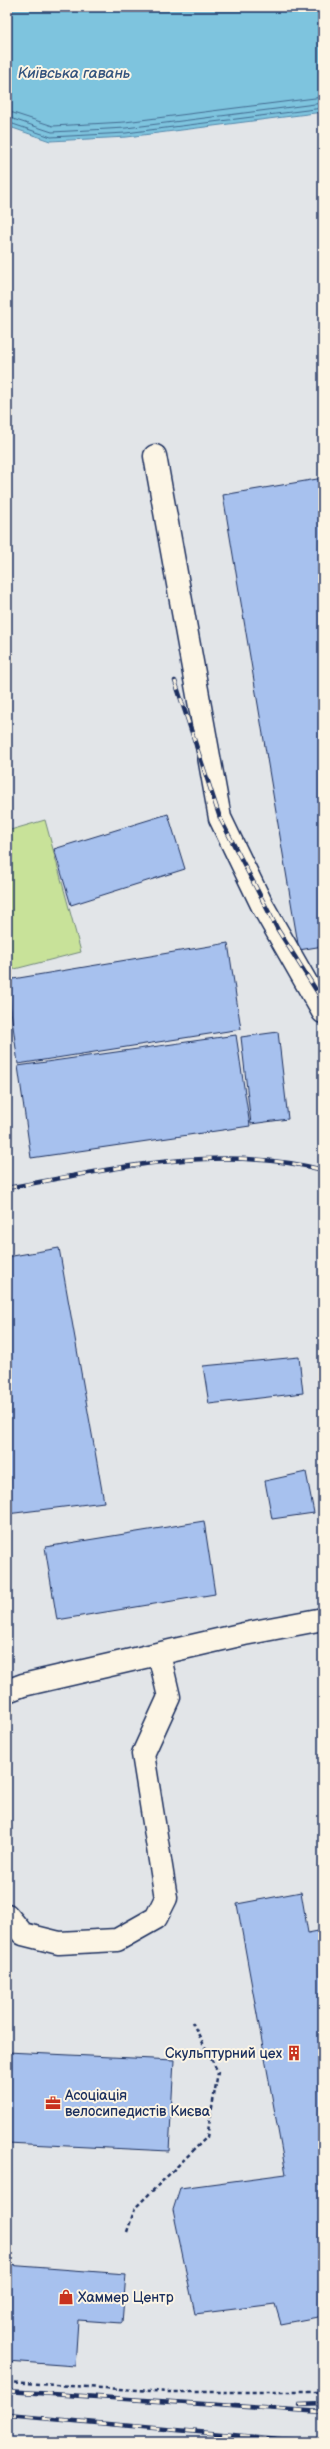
<svg xmlns="http://www.w3.org/2000/svg" width="330" height="2449" font-family="'Balsamiq Sans',sans-serif">
<rect width="100%" height="100%" fill="#fcf5e5"/>
<filter id="ink" filterUnits="userSpaceOnUse"><feTurbulence type="fractalNoise" baseFrequency=".025" numOctaves="2"/><feDisplacementMap in="SourceGraphic" scale="8" xChannelSelector="R" yChannelSelector="G"/><feConvolveMatrix kernelMatrix="1 2 1 2 8 2 1 2 1" color-interpolation-filters="sRGB"/></filter>
<g filter="url(#ink)">
<path fill="#e2e5e8" d="M323,112V2442H7V126L50,141L127,137Z"/>
<path fill="#c8e299" stroke="#72887c" d="M45,820L81,952L7,971V831Z"/>
<path fill="#7ec4de" stroke="#5688ab" d="M7,7H323V112L127,137L50,141L7,126Z"/>
<g fill="none" stroke-linecap="round" stroke-linejoin="round">
<path stroke="#436b91" stroke-width="1" d="M7,111L53,126L125,122L323,97
M7,117L52,132L126,128L323,103
M7,122L51,137L126,133L323,108"/>
</g>
<path fill="#a7c1ee" stroke="#1b2f5e" d="M323,478V946L299,950L223,495Z
M168,814L185,869L71,905L54,849Z
M228,943L241,1029L18,1064L7,980Z
M278,1032L288,1119L251,1124L241,1037Z
M236,1035L250,1126L31,1158L18,1066Z
M59,1248L104,1502L7,1514V1257Z
M299,1357L303,1393L209,1404L203,1366Z
M306,1472L314,1513L272,1519L265,1481Z
M204,1521L215,1594L57,1620L45,1547Z
M301,1892L308,1933L323,1930V2316L281,2324L275,2304L195,2314L173,2210L180,2188L286,2174L237,1904Z
M7,2052L174,2060L169,2151L7,2143Z
M7,2265L126,2274L122,2323L78,2320L75,2366L7,2361Z"/>
<g fill="none" stroke-linecap="round" stroke-linejoin="round">
<g stroke="#1b2f5e" stroke-width="25">
<path id="minor" d="M155,456L220,818L262,905L323,1012
M7,1691L23,1685L244,1634L323,1619
M7,1915L23,1934L59,1943L117,1940L156,1918L166,1898L143,1754L169,1697L159,1654"/>
</g>
<path stroke="#1b2f5e" stroke-width="2.5" stroke-dasharray="4 3" stroke-linecap="butt" d="M127,2232L135,2208L207,2137L218,2072L192,2022
M7,2382L168,2392H323"/>
<use href="#minor" stroke="#fcf5e5" stroke-width="22"/>
<g stroke="#1b2f5e" stroke-width="4.5">
<path id="rail" d="M175,681L220,818L278,930L323,1001
M7,1188C112,1169 217,1143 323,1170
M7,2391L323,2412
M299,2405L323,2404
M7,2415L313,2442"/>
</g>
<use href="#rail" stroke="#fcf5e5" stroke-width="3" stroke-dasharray="9" stroke-linecap="butt"/>
</g>
</g>
<defs>
<g id="building-bare" transform="scale(1.2)"><path d="M-4-6H4V6H1V3H-1V6H-4ZM-2.5-4.3h1.7v1.8h-1.7ZM.8-4.3h1.7v1.8H.8ZM-2.5-1h1.7V.8h-1.7ZM.8-1h1.7V.8H.8Z" fill="#c8321e" stroke="#fcf5e5" stroke-width="2.5" paint-order="stroke"/></g>
<g id="office-bare" transform="scale(1.2)"><path d="M-6-3h4V-5.5h4V-3h4V5H-6ZM-1-4.5V-3h2v-1.5ZM-6 0V1H6V0Z" fill="#c8321e" stroke="#fcf5e5" stroke-width="2.5" paint-order="stroke"/></g>
<g id="shop-bare" transform="scale(1.2)"><path d="M-5-2.5h2.3a2.7 3.5 0 0 1 5.4 0H5L5.5 6h-11ZM-1.5-2.5h3a1.5 2.3 0 0 0-3 0Z" fill="#c8321e" stroke="#fcf5e5" stroke-width="2.5" paint-order="stroke"/></g>
</defs>
<g fill-rule="evenodd">
<use href="#building-bare" x="294" y="2053"/>
<use href="#office-bare" x="53" y="2103"/>
<use href="#shop-bare" x="66" y="2297"/>
</g>
<g text-anchor="middle" stroke-width="4" stroke-linejoin="round" paint-order="stroke">
<g font-size="14" fill="#1b2f5e" stroke="#fcf5e5" text-anchor="start">
<text x="282" y="2058" text-anchor="end">Скульптурний цех</text>
<text x="65" y="2100">Асоціація<tspan x="65" dy="16">велосипедистів Києва</tspan></text>
<text x="78" y="2302">Хаммер Центр</text>
</g>
<g font-size="15" font-style="italic" fill="#34547e" stroke="#fcf5e5">
<text x="74" y="78">Київська гавань</text>
</g>
</g>
<rect width="330" height="2449" fill="none" stroke="#fcf5e5" stroke-width="24"/>
<rect x="12" y="12" width="306" height="2425" fill="none" stroke="#1b2f5e" stroke-width="1.5" filter="url(#ink)"/>
</svg>
